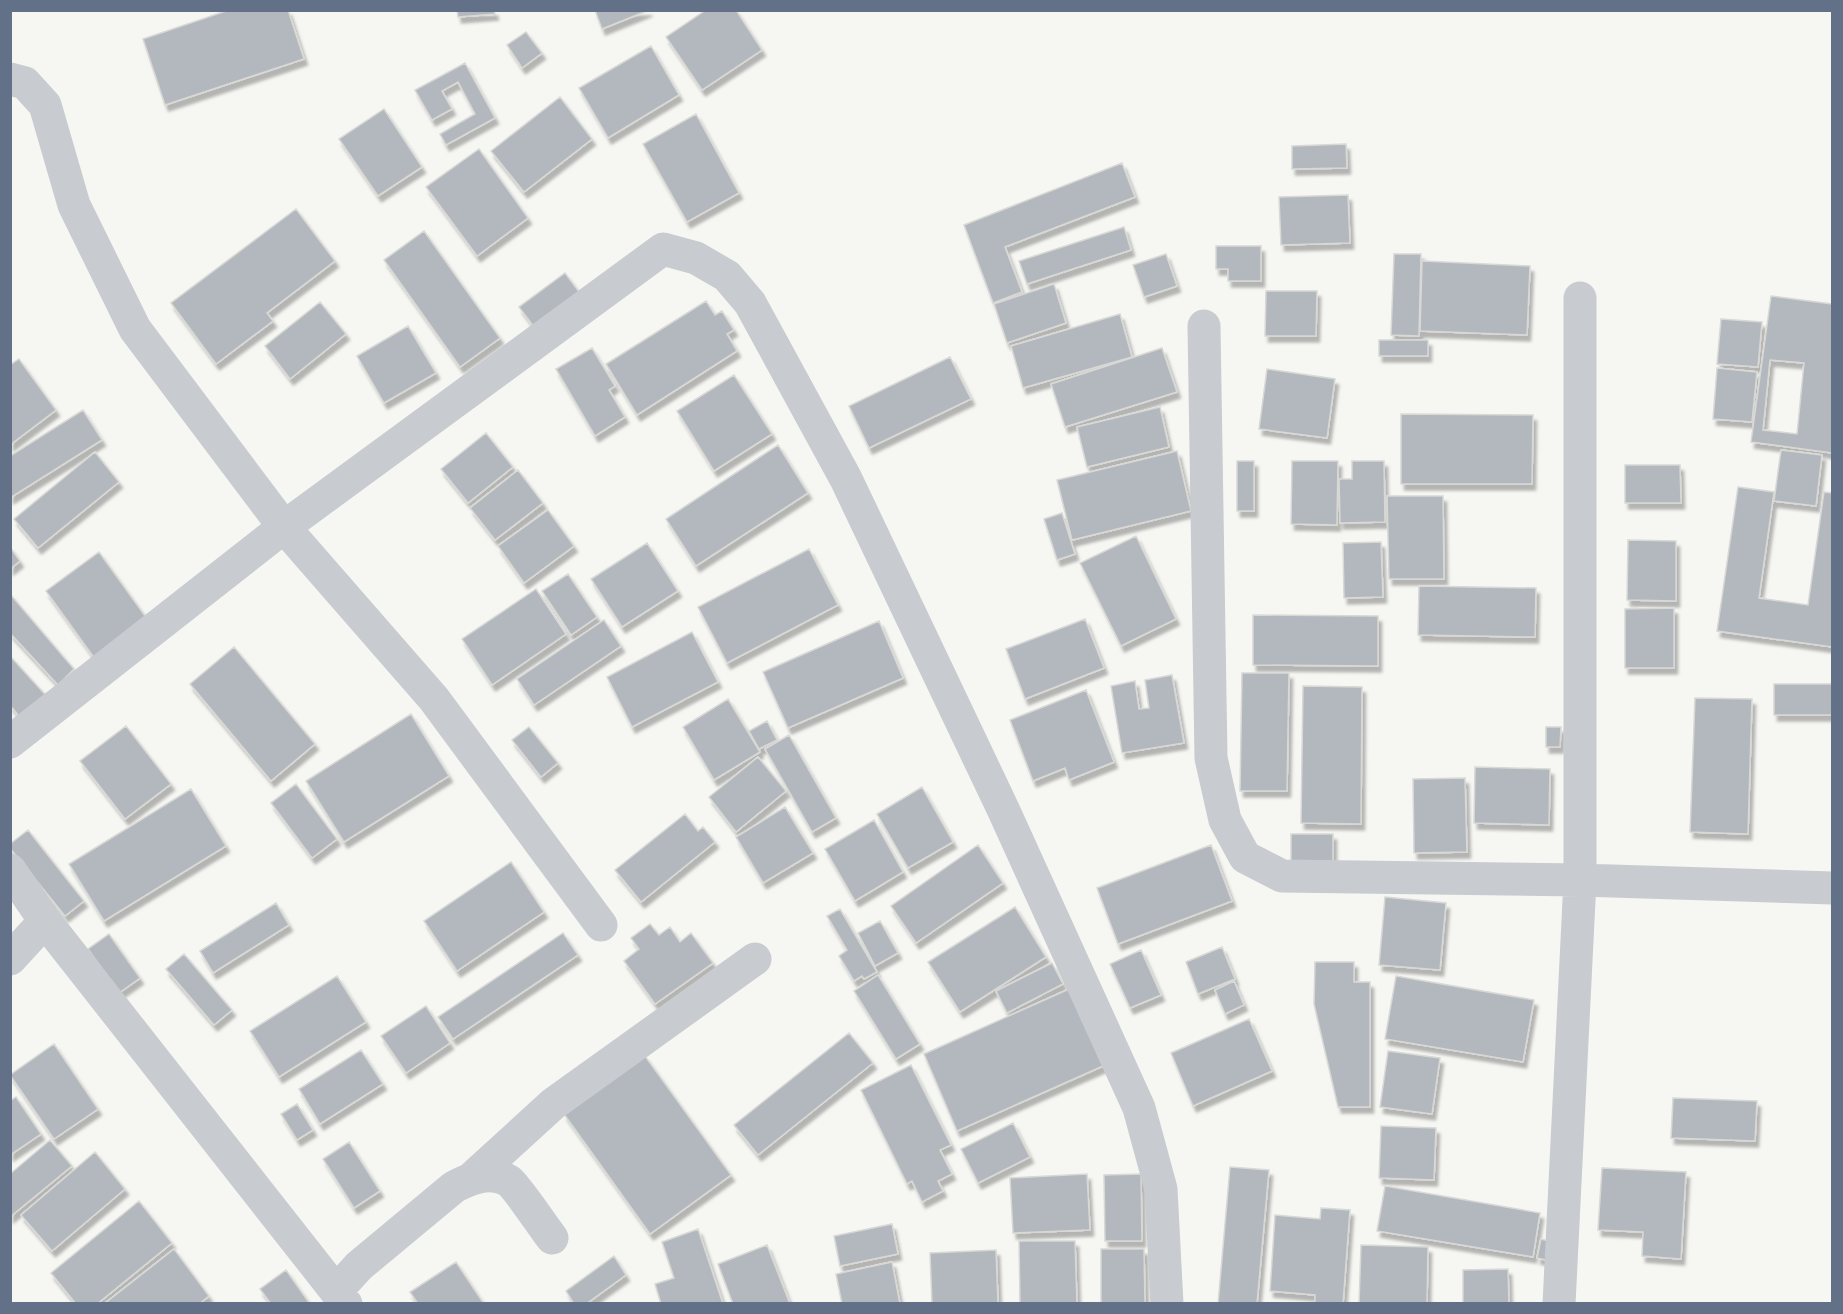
<svg xmlns="http://www.w3.org/2000/svg" width="1843" height="1314" font-family="Lato,sans-serif">
<defs>
<filter id="shadow"><feDropShadow dx="3.5" dy="6" stdDeviation="1.5" flood-color="#0004"/></filter>
</defs>
<rect width="100%" height="100%" fill="#f6f7f3"/>
<path fill="#b3b8bf" stroke="#d8d8d5" stroke-width="1.5" fill-rule="evenodd" filter="url(#shadow)" d="M229,10H288L304,59L165,105L143,39Z
M457,10H494L495,14L458,17Z
M595,10H649L602,29Z
M706,10H736L762,50L702,90L666,37Z
M526,32L542,53L522,68L507,45Z
M651,46L679,95L608,138L579,88Z
M465,63L495,118L446,145L440,134L475,114L458,82L442,91L452,109L432,120L415,90Z
M560,97L592,139L524,192L491,151Z
M384,109L422,167L378,196L339,139Z
M696,114L739,193L687,222L643,144Z
M1346,144L1347,168L1292,169V146Z
M479,149L528,218L477,256L426,187Z
M1122,163L1135,197L1005,247L1022,292L993,303L964,225Z
M1348,195L1350,243L1281,245L1279,197Z
M296,209L335,261L267,313L273,321L216,364L171,303Z
M1124,227L1131,250L1027,284L1019,261Z
M424,231L500,338L460,367L384,260Z
M1216,246H1261V281H1228V269H1216Z
M1166,254L1177,286L1144,297L1133,265Z
M1394,254H1421L1419,336L1391,335Z
M1422,261L1530,266L1527,335L1420,331Z
M565,273L580,293L534,327L519,307Z
M1054,284L1066,323L1007,343L994,304Z
M1266,291H1317L1316,336H1265Z
M1771,296L1832,304V453L1751,442ZM1770,360L1804,363L1797,434L1763,430Z
M706,301L715,315L722,311L734,330L727,334L737,351L637,415L606,364Z
M320,302L346,334L290,379L265,346Z
M1120,314L1132,357L1023,388L1011,346Z
M1721,319L1762,322L1758,367L1717,364Z
M408,326L436,373L384,403L357,356Z
M1379,340H1428V356H1379Z
M592,348L615,386L609,390L625,417L595,436L556,369Z
M1162,348L1177,392L1065,427L1051,384Z
M950,357L971,399L869,448L849,406Z
M19,359L56,410L10,445V365Z
M1717,368L1757,372L1752,422L1713,419Z
M1267,369L1335,379L1327,438L1259,429Z
M734,375L772,434L714,471L677,411Z
M1160,407L1169,447L1087,467L1077,427Z
M83,410L102,440L10,498V456Z
M1401,414L1533,415L1532,484H1401Z
M486,433L513,467L468,503L441,469Z
M778,445L808,493L696,566L666,519Z
M1781,450L1822,455L1816,506L1774,501Z
M1177,451L1191,511L1072,540L1057,480Z
M95,452L119,482L38,548L14,519Z
M1237,461H1254V511H1237Z
M1292,461H1338L1337,525L1291,524Z
M1352,461H1384L1385,522L1340,523L1339,479H1352Z
M1625,465H1680L1681,503H1625Z
M518,470L543,503L495,540L470,508Z
M1738,487L1774,492L1759,598L1808,605L1824,492L1832,493V647L1717,631Z
M1387,496H1443L1444,579H1389Z
M548,510L574,546L524,583L498,546Z
M1062,513L1075,554L1057,560L1044,519Z
M1136,536L1176,619L1121,646L1080,563Z
M1628,540L1676,541V601L1627,600Z
M1381,542L1383,597L1344,598L1343,543Z
M647,543L678,591L622,627L591,579Z
M10,547L20,561L10,569Z
M809,549L838,605L727,663L698,607Z
M99,552L153,627L100,666L46,591Z
M568,574L597,617L571,635L542,591Z
M1419,586L1536,588L1535,637L1418,635Z
M536,589L566,634L492,685L462,639Z
M10,594L74,669L58,685L10,633Z
M1674,608V668H1625V609Z
M1253,615L1378,616V666L1253,665Z
M1085,619L1104,668L1025,699L1006,649Z
M604,620L621,646L534,705L517,679Z
M879,621L903,678L788,728L763,672Z
M692,632L718,682L632,727L607,677Z
M234,647L315,744L271,781L190,684Z
M10,656L52,702L27,726L10,705Z
M1242,673H1289L1287,791H1240Z
M1172,675L1184,743L1122,753L1111,686L1135,681L1139,709L1149,708L1145,680Z
M1774,684H1832V715H1774Z
M1303,686L1362,687L1361,824L1301,823Z
M1086,690L1114,762L1069,780L1065,768L1033,781L1010,720Z
M1695,698L1752,699L1748,834L1690,832Z
M728,699L760,752L714,780L683,727Z
M411,714L449,776L344,842L306,781Z
M767,721L777,740L759,749L749,731Z
M126,726L171,784L125,819L80,761Z
M529,727L558,763L541,777L512,740Z
M1546,727H1561L1560,747H1546Z
M789,735L836,818L812,832L765,749Z
M758,757L786,791L736,832L709,797Z
M1475,767L1550,769L1549,825L1474,823Z
M1465,778L1467,852L1414,853L1413,779Z
M296,784L337,839L312,858L271,803Z
M922,787L953,842L908,868L877,814Z
M191,789L226,846L104,921L69,864Z
M785,807L813,853L763,883L736,837Z
M685,814L698,831L703,827L715,842L641,902L615,870Z
M874,820L903,872L855,901L825,849Z
M28,830L84,901L65,916L10,848V844Z
M1291,834H1333V861H1291Z
M978,845L1003,883L916,943L891,906Z
M1211,845L1232,901L1118,944L1097,888Z
M511,862L544,912L457,971L424,921Z
M1385,897L1446,903L1440,970L1379,965Z
M276,903L289,925L213,973L200,951Z
M1015,907L1046,957L960,1012L928,962Z
M840,909L877,972L864,979L862,976L854,981L839,956L847,950L827,916Z
M880,921L898,953L875,966L858,933Z
M650,924L659,935L670,927L680,942L691,933L713,963L655,1004L624,961L639,949L631,938Z
M563,933L578,955L453,1039L438,1017Z
M109,934L140,978L119,993L88,949Z
M1222,947L1235,979L1198,994L1186,962Z
M1141,950L1161,995L1130,1008L1110,964Z
M184,954L232,1010L214,1025L166,969Z
M1315,962H1354V982H1370V1107H1338L1314,1004Z
M1052,963L1063,984L1007,1013L996,991Z
M878,975L920,1044L896,1059L854,991Z
M337,976L366,1022L279,1077L250,1031Z
M1396,976L1534,1000L1523,1062L1385,1039Z
M1234,981L1244,1005L1225,1014L1215,990Z
M1069,989L1103,1066L957,1131L924,1054Z
M426,1006L450,1043L406,1073L381,1036Z
M1249,1019L1272,1071L1193,1106L1171,1053Z
M849,1033L873,1063L758,1155L734,1125Z
M54,1044L98,1109L54,1139L10,1075Z
M361,1050L383,1084L320,1124L299,1089Z
M1388,1051L1440,1058L1432,1114L1380,1107Z
M645,1056L731,1175L650,1234L564,1114Z
M911,1065L951,1145L940,1150L952,1174L938,1181L943,1191L922,1202L912,1181L907,1184L861,1090Z
M16,1097L41,1134L10,1155V1101Z
M1673,1098L1757,1101L1755,1141L1671,1138Z
M297,1104L313,1130L297,1140L281,1114Z
M1013,1123L1030,1157L978,1183L961,1149Z
M1381,1126L1436,1128L1434,1180L1379,1178Z
M50,1140L72,1166L10,1217V1174Z
M349,1142L380,1191L354,1208L323,1159Z
M95,1152L125,1189L52,1251L21,1215Z
M1230,1167L1269,1170L1257,1304H1218Z
M1602,1168L1686,1172L1681,1259L1642,1256L1643,1232L1598,1230Z
M1087,1174L1090,1230L1013,1233L1010,1178Z
M1141,1174L1142,1241H1105L1104,1175Z
M1385,1186L1540,1213L1533,1257L1377,1231Z
M139,1201L172,1243L97,1304H76L51,1273Z
M1321,1208L1350,1210L1343,1304H1315V1295L1270,1291L1275,1215L1320,1219Z
M892,1224L898,1254L840,1266L834,1236Z
M698,1229L723,1304H661L655,1284L674,1278L662,1242Z
M1541,1239L1559,1244L1555,1262L1537,1258Z
M1019,1241H1075L1077,1304H1020Z
M767,1245L790,1304H733L718,1264Z
M1361,1245L1428,1247L1427,1304H1359Z
M174,1249L209,1296L199,1304H104Z
M1101,1249H1144L1145,1304H1101Z
M996,1250L998,1304H932L930,1253Z
M614,1256L626,1275L586,1304H574L566,1291Z
M456,1262L484,1304H418L410,1292Z
M892,1262L900,1304H842L836,1274Z
M1508,1269L1509,1304H1463V1270Z
M286,1270L310,1304H271L260,1289Z"/>
<g fill="none" stroke-linecap="round" stroke-linejoin="round">
<path stroke="#c8cbcf" stroke-width="33" d="M10,79L25,83L45,105L74,205L135,329L284,527L434,699L601,925
M1204,326L1211,758L1225,820L1245,857L1282,876L1580,880L1832,888
M10,742L284,527L663,249L696,258L727,276L750,303L846,479L1003,809L1139,1108L1161,1189L1167,1304
M10,870L45,921L346,1304
M10,959L45,921
M472,1178L553,1104L755,959
M337,1290L359,1266L454,1187C471,1178 491,1170 509,1181C517,1187 544,1228 552,1238
M1559,1304L1580,880V298"/>
</g>
<rect width="1843" height="1314" fill="none" stroke="#627187" stroke-width="24"/>
</svg>
